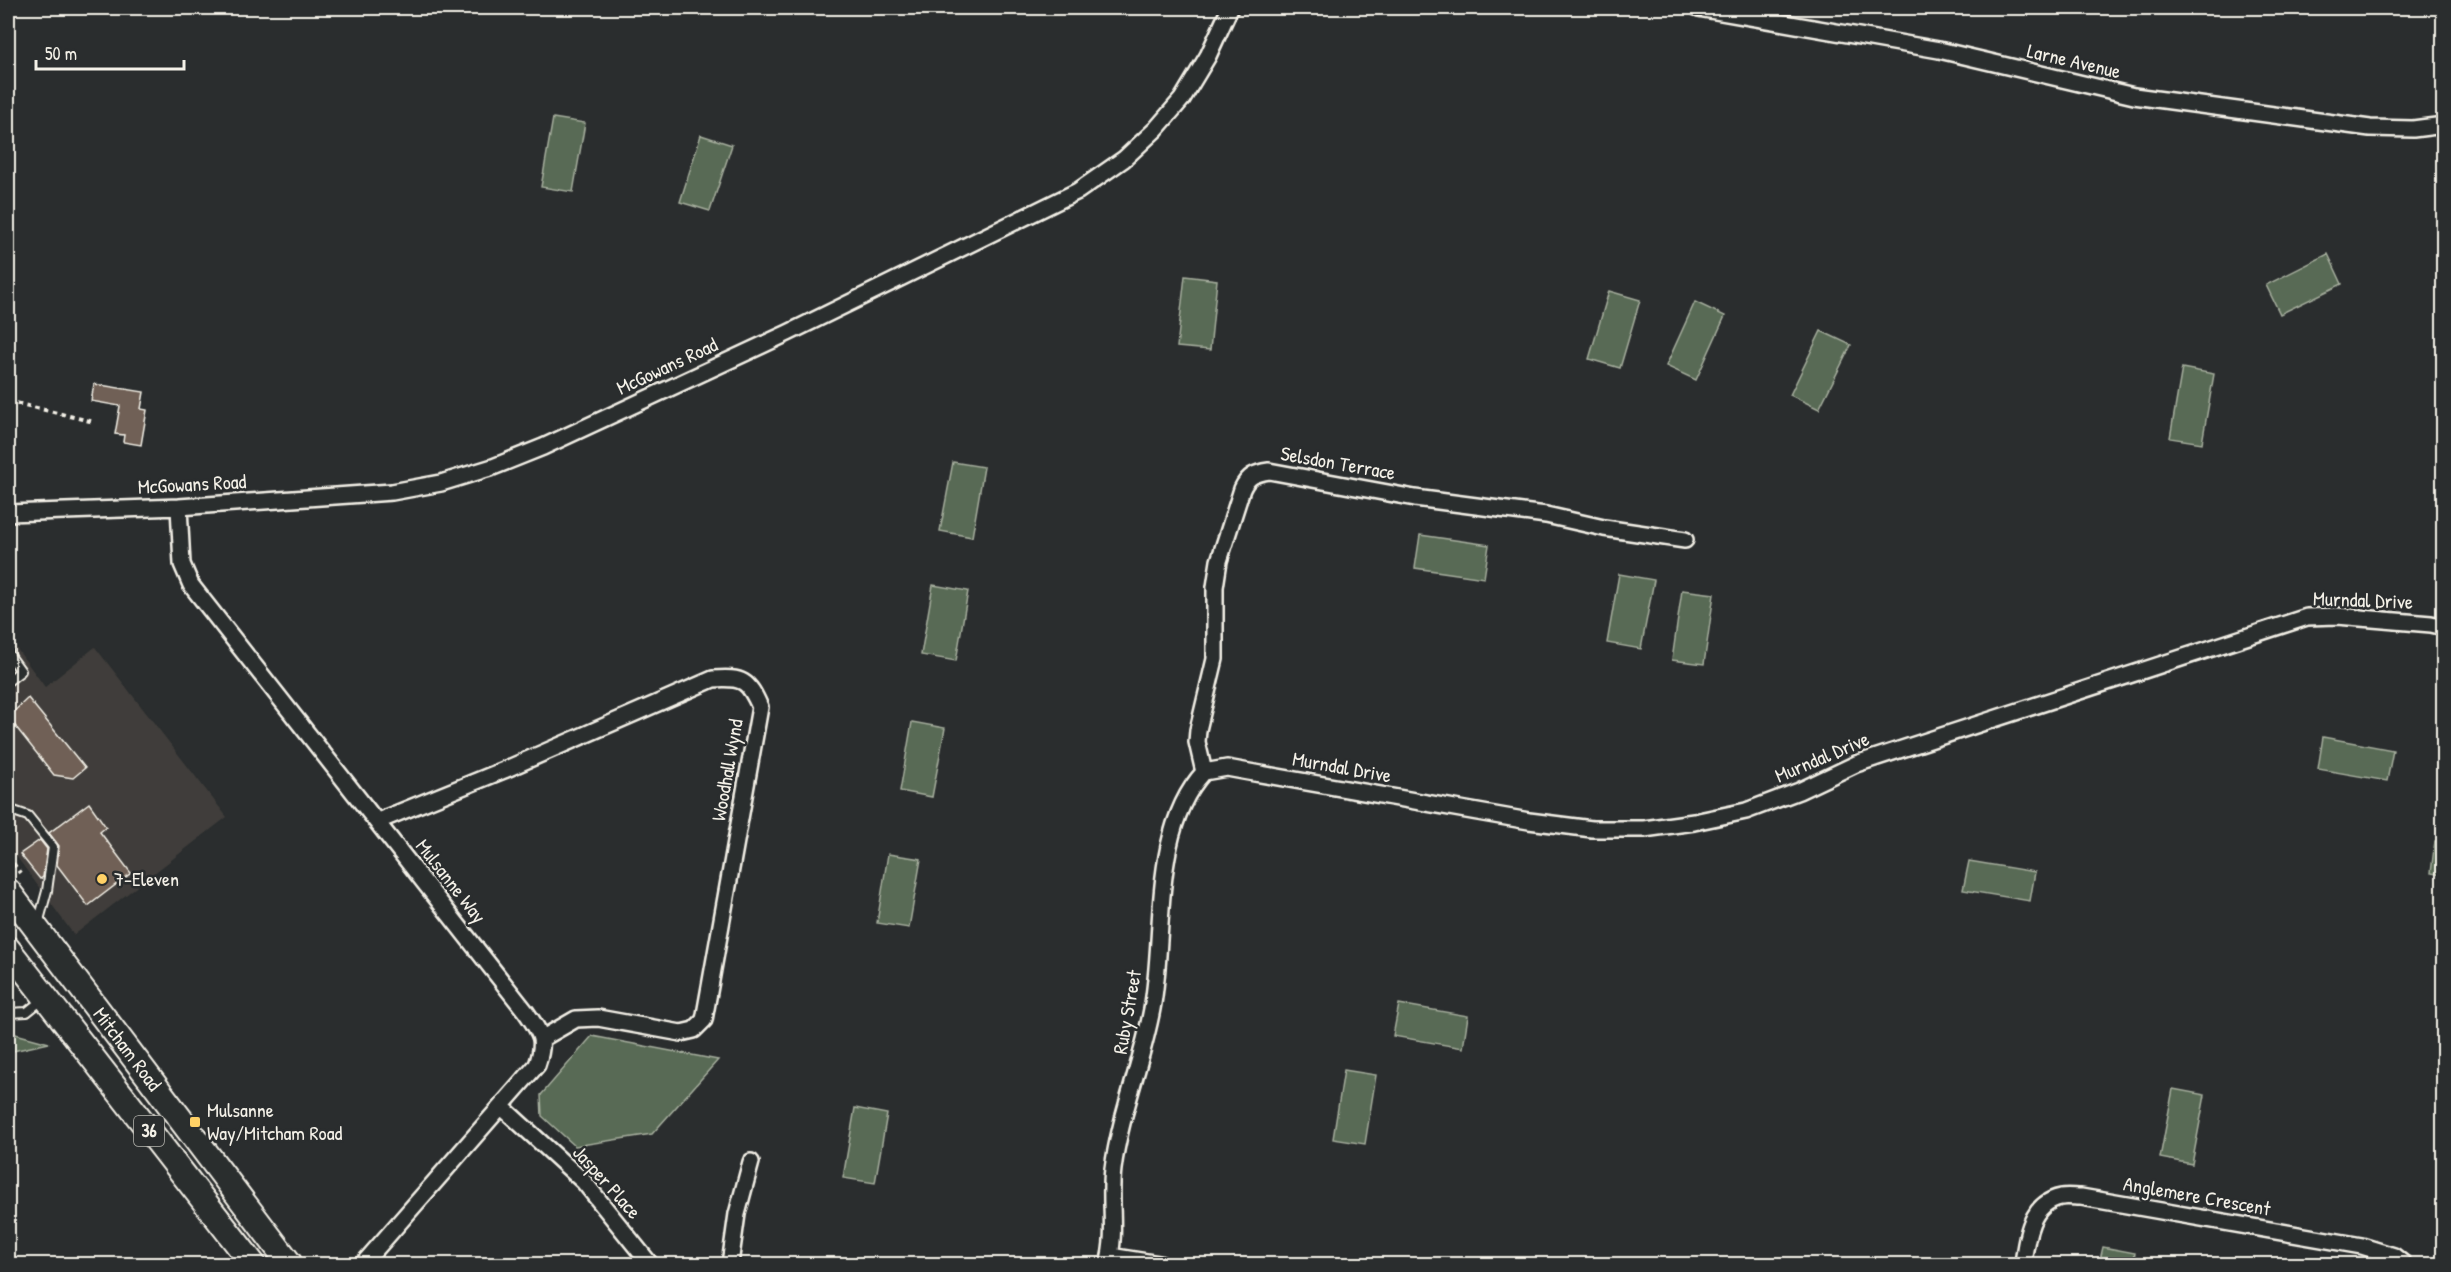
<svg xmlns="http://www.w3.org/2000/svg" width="2451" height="1272" font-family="'Patrick Hand',sans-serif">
<rect width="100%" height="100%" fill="#2a2d2e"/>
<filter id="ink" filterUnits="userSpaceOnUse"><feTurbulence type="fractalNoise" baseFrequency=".0167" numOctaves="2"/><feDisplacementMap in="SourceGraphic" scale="12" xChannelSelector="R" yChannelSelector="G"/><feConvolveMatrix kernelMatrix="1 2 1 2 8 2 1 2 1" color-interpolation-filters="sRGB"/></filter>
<g filter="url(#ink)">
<path fill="#3f3d3a" d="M8,573L14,645L45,687L95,647L227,817L74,935L8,845Z"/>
<path fill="#596b55" stroke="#a6ae9e" stroke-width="1.5" d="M553,118L585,123L573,192L541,187Z
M701,135L732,145L710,211L680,202Z
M2328,254L2342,284L2280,314L2266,285Z
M1185,276L1217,280L1210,350L1177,347Z
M1609,291L1640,300L1620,368L1589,359Z
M1695,302L1725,316L1696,380L1666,366Z
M1821,331L1851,345L1819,409L1790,395Z
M2182,368L2214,374L2202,443L2170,438Z
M953,462L984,467L972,537L940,531Z
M1420,535L1489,545L1484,578L1415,568Z
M1619,574L1654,580L1641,649L1607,643Z
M933,585L968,591L956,661L921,655Z
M1682,590L1714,594L1704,664L1672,660Z
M912,722L945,728L932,797L900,791Z
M2323,737L2393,750L2387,781L2318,769Z
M2435,841L2443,842V875L2431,873Z
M888,854L921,859L909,928L877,923Z
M1969,861L2035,872L2030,901L1963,890Z
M1399,1004L1468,1016L1463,1048L1393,1036Z
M8,1032L49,1043L8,1052Z
M592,1036L718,1060L652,1134L575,1146L542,1116L541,1095Z
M1344,1070L1376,1075L1365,1144L1333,1139Z
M2173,1089L2205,1095L2192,1164L2160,1158Z
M855,1108L887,1114L875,1183L843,1178Z
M2103,1247L2135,1253L2133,1264H2099Z"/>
<path fill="#706156" stroke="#f4f1e8" stroke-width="1.5" d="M94,384L144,392L141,409L147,410L141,445L123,442L124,435L115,434L120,406L91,401Z
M28,698L85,768L73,778L54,775L8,717Z
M89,803L106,827L100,832L131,873L88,906L57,865L59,846L49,833Z
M40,840L47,849L43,877L40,879L20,854Z"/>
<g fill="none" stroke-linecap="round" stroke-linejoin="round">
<g stroke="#f4f1e8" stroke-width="12">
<path id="lane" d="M8,647V653L21,671L8,681
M8,809L28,816L53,847L47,891L38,924
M8,1013L27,1012L42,1000"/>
</g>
<g stroke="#f4f1e8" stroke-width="20">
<path id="street" d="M1698,8L1939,50L2134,96L2370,128L2413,129L2444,125
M179,507L182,564L191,585L526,1012C541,1034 546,1039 537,1065L363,1264
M8,513L179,507L392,492L441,483L493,467L543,447L788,333L1078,191L1124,159L1156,129L1182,99L1208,56L1230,8
M1204,772L1197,742L1198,730L1215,659V587L1219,561L1242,489C1248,476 1255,473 1269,471L1415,498L1546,515L1604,528L1685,540
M378,821L504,770L713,679C743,677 748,680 760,707L704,1020L694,1030L681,1033L598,1018L576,1019L543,1038
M502,1107L584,1182L650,1264
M1110,1256L1160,1264
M730,1264L737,1214L751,1162
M1108,1264C1117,1234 1109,1201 1113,1169C1120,1115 1142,1063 1152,1009C1166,937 1150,830 1204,772L1227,768L1249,772L1529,821L1592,829H1644L1694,822L1746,811L1799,791L1856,764L2307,617L2337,616L2431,624L2444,627
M2023,1264C2026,1239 2030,1203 2061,1197C2067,1196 2074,1197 2081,1197L2362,1246L2394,1256L2404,1264"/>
</g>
<g stroke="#f4f1e8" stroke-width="28">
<g id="primary">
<path id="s1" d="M8,891L290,1264"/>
<path d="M8,949L253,1264"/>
</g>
</g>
<path stroke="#f4f1e8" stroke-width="4" stroke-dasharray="4.5 4.5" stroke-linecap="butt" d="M8,401L94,422
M8,856L20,873"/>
<use href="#lane" stroke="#2a2d2e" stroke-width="8"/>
<use href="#street" stroke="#2a2d2e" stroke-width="15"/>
<use href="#primary" stroke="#2a2d2e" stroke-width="24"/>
</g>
</g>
<g fill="#ffd166" stroke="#2a2d2e" stroke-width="2">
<circle cx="102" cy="879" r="6"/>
<rect x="189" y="1116" width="12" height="12" rx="3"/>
</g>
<g text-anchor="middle" stroke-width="5" stroke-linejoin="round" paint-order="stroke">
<rect fill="#2a2d2e" stroke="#b7b6b0" stroke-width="1.5" x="134" y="1116" width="30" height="30" rx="4.5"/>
<g font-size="18" font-weight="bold" fill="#f4f1e8">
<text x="149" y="1137">36</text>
</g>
<g font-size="20" fill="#f4f1e8" stroke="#2a2d2e">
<text transform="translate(2074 61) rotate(13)" y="7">Larne Avenue</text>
<text transform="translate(667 366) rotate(-25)" y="7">McGowans Road</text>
<text transform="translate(1338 463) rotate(10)" y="7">Selsdon Terrace</text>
<text transform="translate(192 484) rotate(-3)" y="7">McGowans Road</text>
<text transform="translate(2363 600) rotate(2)" y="7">Murndal Drive</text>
<text transform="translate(1822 757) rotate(-23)" y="7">Murndal Drive</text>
<text transform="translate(1342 767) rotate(10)" y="7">Murndal Drive</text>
<text transform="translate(727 770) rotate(-80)" y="7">Woodhall Wynd</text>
<text transform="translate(451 881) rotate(52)" y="7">Mulsanne Way</text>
<text transform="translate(1127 1012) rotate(-80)" y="7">Ruby Street</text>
<text dy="7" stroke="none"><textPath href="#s1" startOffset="198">Mitcham Road</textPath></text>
<text transform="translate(607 1182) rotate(48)" y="7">Jasper Place</text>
<text transform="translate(2197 1196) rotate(10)" y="7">Anglemere Crescent</text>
</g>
<g font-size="20" fill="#f4f1e8" stroke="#2a2d2e" text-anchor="start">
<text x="114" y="886">7-Eleven</text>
<text x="207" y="1117">Mulsanne<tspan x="207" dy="23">Way/Mitcham Road</tspan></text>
</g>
</g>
<rect width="2451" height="1272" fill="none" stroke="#2a2d2e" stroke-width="30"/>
<rect x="15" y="15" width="2421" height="1242" fill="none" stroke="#f4f1e8" stroke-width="2" filter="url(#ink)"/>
<path d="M36 60v9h148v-9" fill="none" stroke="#f4f1e8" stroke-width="3"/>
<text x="45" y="60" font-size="18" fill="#f4f1e8" stroke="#2a2d2e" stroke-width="4.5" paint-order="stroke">50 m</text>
</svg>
